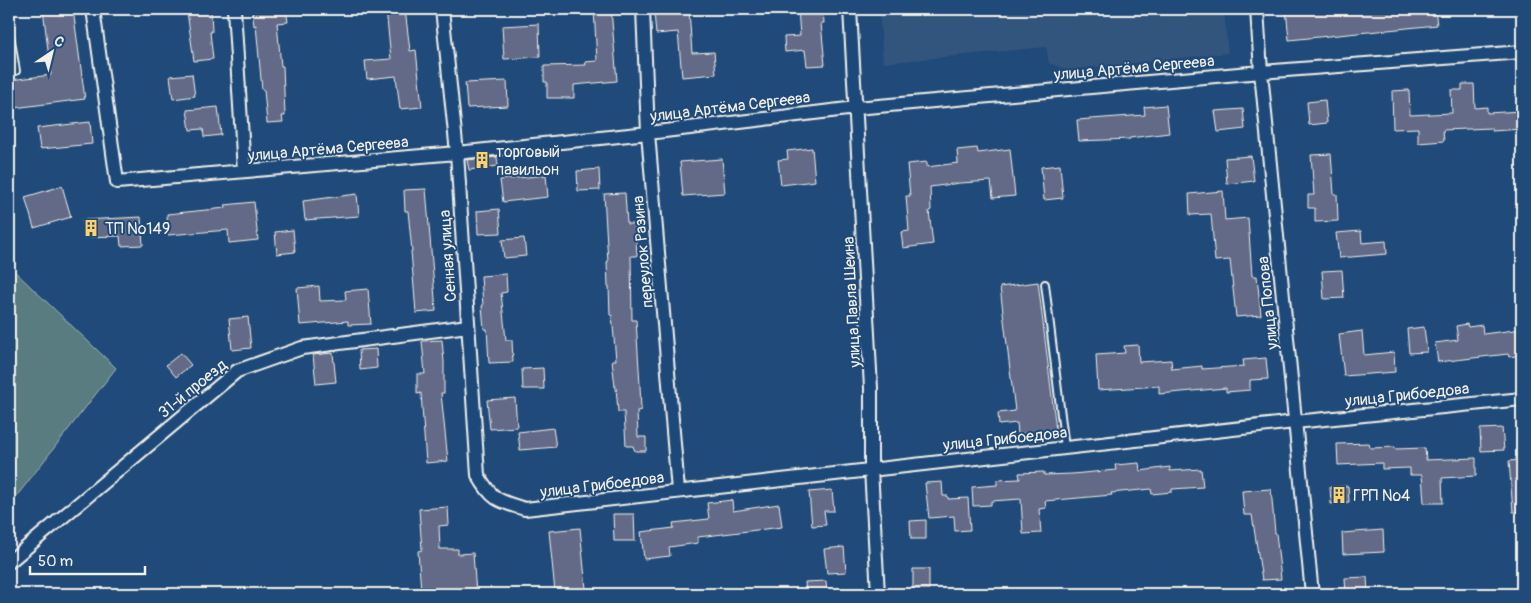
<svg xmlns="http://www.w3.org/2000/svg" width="1531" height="603" font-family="Pangolin,sans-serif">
<rect width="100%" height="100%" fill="#1f4a7a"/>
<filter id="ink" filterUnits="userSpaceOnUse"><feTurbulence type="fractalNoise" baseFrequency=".02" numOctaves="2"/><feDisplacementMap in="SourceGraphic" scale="10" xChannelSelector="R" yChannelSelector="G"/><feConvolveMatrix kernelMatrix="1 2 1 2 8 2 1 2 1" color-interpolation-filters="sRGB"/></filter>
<g filter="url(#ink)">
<path fill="#33547e" d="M879,9H1224L1228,53L1066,70L1049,63L1046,47L883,63Z"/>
<path fill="#587b80" stroke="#a6b6b4" d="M9,266L116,368L9,506Z"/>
<path fill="#636b87" stroke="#f4f1e8" d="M43,9H73L85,99L14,108L10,80L51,75Z
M252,9H286L288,22L277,23L281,66H283L285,116H282L283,122L267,123L264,90H262L256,25L254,26Z
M386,9H405L410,51L416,50L422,107L400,109L396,76L367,79L365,61L391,59Z
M594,9H611L617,81L574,85V98H547V82H544V66L586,65L585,62L597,61Z
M798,9H823L824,23H821L825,65L807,66L805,50L785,52L784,37L800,36Z
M1286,9H1435L1437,25L1289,40Z
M689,10L692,53L714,52L716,74L682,77L678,32L656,34L654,12Z
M211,11L212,32H210L213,59L194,61L187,12Z
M539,24L540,57L504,59L502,26Z
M192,74L195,96L173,99L170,76Z
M507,81L508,106L467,108L465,83Z
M1462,84H1474L1475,108L1487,107V113L1522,111V129L1492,131V128L1443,130L1444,141L1418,143V128L1393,129L1392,91L1409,90L1410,115L1452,113L1451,90H1462Z
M1325,100L1327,123L1309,125L1307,102Z
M1166,105L1169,133L1130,138V139L1079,141L1077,120L1145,115L1144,107Z
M218,107L221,135L204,137L203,129L190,130L187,110Z
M1243,109L1245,129L1218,132L1215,111Z
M90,122L92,144L40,149L37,128Z
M812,148L815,181L781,185L778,160L788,159L787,151Z
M977,148L978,153L1010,149L1015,196L993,198L991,181L960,183L930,187L931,210L929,211L933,244L903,248L901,232L909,231L906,196H910L907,164L927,162V167L958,163L957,150Z
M1331,154L1334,194H1337L1338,221L1315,222V208H1308V195H1314L1311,155Z
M1251,156L1254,181L1227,184L1225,158Z
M497,157L498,166L469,170L467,160Z
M722,159L725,193L683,196L680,162Z
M1060,165L1063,198L1044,200L1041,167Z
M599,169L600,190L578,191L577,171Z
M546,175L548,197L503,202L500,180Z
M62,186L71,217L34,228L25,197Z
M426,189L436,311L416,313L411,251H412L408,211H405L404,190Z
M1223,191L1225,220L1248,218L1252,276H1257L1261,315L1236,317L1230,260L1215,261L1211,214L1190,215L1189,194Z
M625,193L627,224H635L637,256H631L632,320H636L640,385L641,410L637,411L638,437H646V451H635L633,446H626L624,412H618L616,387H615L612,360H616L612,315H610L609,286H608L607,262H608L604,194Z
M357,194L359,216L305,220L303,201Z
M254,202L258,240L229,243L228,230L168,235L167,214L226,208L225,205Z
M499,209L501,233L478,234L477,211Z
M141,217L143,245L121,246L120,236L84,237L83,220Z
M293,230L295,252L277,254L275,232Z
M1361,231L1362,243L1386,241L1387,254L1339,258L1336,233Z
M524,238L526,256L504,258L502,240Z
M1342,270L1344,298L1324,299L1322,271Z
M506,274L507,292L501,293L506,340H512L513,362L489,363L487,329H484L482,306H483L481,276Z
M1038,282L1056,430L1018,434L1017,423L999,425L998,413L1015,411L1000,287Z
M319,286L320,301L346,300L345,291L368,289L371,324L348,325V321L300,325L297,288Z
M248,317L251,348L232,350L229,319Z
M1467,324L1468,327L1482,325L1483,334L1522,329V355L1509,357L1508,354L1438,362L1435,343L1458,340L1456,326Z
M1424,327L1427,352L1409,353L1407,329Z
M1362,331L1364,355L1394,352L1395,372L1344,376L1339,334Z
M442,340L444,362V393H441L448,461L426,463L421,393L417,394V374H425L422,341Z
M1138,345L1139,362L1171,360L1172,369L1202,366V369L1244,366L1243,360L1266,358L1268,379L1250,380V390L1226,392V388L1159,394V386L1098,390L1096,355L1125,353L1124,346Z
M376,349L377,368L360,370L359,350Z
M181,353L191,365L176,377L166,365Z
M333,353L336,382L316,384L313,355Z
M543,368L544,389H523L522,369Z
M515,398L517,427L490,429L487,400Z
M553,428L556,447L520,450L518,432Z
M1502,428L1504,450L1481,451L1480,429Z
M1369,443L1370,448L1395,447V449L1425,448L1426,460L1476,458V476L1442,478L1443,503H1424L1422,475H1410V468L1382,469V463L1338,465L1337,444Z
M1522,460V512H1513L1509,461Z
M1139,463L1140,471L1170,467V471L1201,469L1203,487L1172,489V492L1152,494L1151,489L1111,493L1112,495L1045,501L1046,508L1039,509L1041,533L1023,534L1021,499L991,501V505L973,506L972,487L997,485V480L1020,479L1019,473L1044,472V475L1072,474L1116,470L1115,465Z
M942,482L943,496H948V499L968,498L970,530L955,531L954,516L929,518L925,483Z
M1348,486L1349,502L1331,504L1330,487Z
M1271,489L1275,533H1276L1281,579L1262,580L1252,515H1244L1242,491Z
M832,490L834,511H824L826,525L812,526L809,492Z
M732,500L733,511L779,504L782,527L698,537V543L669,547L670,556L644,559L641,532L674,528L673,523L709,519L707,503Z
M448,507L449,525L439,526L440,549H458V554L473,553L476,594H452V589L421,591L418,551L422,550L419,509Z
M613,514H634L635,541H614Z
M926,520V539H911L910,521Z
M580,528L586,589L555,592L549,531Z
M1383,530L1384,552L1343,554L1342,533Z
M844,547L846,572L827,573L824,549Z
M913,569H929V589H913Z
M1367,577L1368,594H1346L1345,578Z
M826,581L827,594H806L805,582Z"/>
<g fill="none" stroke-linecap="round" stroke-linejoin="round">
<g stroke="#f4f1e8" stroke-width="10">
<path id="lane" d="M9,28L16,71
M1045,284L1065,448"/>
</g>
<g stroke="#f4f1e8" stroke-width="16">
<path id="street" d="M93,9L117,182L457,153L648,133L856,108L1261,72L1522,52
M234,9L244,171
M442,9L457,153L478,475C492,500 498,501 525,509L1295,422L1522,399
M643,9L648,133L678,491
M850,9L871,388V469L878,594
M1257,9L1261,72L1312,594
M9,562L237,371L302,348L468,326"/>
</g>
<use href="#lane" stroke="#1f4a7a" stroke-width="6"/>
<use href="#street" stroke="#1f4a7a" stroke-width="12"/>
</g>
</g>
<defs>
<g id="building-bare" transform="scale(1.35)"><path d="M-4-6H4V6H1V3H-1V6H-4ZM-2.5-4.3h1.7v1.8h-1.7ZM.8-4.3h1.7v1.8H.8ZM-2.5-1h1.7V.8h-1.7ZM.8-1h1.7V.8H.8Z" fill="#ffd166" stroke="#1f4a7a" stroke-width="2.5" paint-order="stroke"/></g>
</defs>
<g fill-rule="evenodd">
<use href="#building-bare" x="482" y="160"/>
<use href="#building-bare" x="91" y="228"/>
<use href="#building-bare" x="1339" y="495"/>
</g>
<g text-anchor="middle" stroke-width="4" stroke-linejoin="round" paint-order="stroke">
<g font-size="16" fill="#f4f1e8" stroke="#1f4a7a">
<text transform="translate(1134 67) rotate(-5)" y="6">улица Артёма Сергеева</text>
<text transform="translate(730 106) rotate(-7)" y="6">улица Артёма Сергеева</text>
<text transform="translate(328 148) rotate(-5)" y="6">улица Артёма Сергеева</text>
<text transform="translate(642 252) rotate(-95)" y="6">переулок Разина</text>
<text transform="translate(447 256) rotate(-94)" y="6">Сенная улица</text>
<text transform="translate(851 302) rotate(-93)" y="6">улица Павла Шеина</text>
<text transform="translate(1267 303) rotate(-96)" y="6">улица Попова</text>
<text transform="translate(192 388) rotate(-39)" y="6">31-й проезд</text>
<text transform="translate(1407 394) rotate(-6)" y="6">улица Грибоедова</text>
<text transform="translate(1005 438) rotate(-6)" y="6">улица Грибоедова</text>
<text transform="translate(602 484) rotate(-7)" y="6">улица Грибоедова</text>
</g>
<g font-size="16" fill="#f4f1e8" stroke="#1f4a7a" text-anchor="start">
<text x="496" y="157">торговый<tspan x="496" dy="18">павильон</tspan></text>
<text x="105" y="234">ТП №149</text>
<text x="1353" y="501">ГРП №4</text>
</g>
</g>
<rect width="1531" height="603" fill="none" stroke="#1f4a7a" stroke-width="30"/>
<rect x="15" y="15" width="1501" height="573" fill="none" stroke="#f4f1e8" stroke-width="2" filter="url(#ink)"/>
<g transform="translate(52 52) rotate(35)" stroke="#1f4a7a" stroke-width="4" paint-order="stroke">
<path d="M0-4L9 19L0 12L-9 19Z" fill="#f4f1e8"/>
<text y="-8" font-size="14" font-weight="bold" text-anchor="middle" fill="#f4f1e8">С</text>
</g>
<path d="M30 566v8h115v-8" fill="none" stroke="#f4f1e8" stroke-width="2.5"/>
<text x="38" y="566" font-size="15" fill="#f4f1e8" stroke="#1f4a7a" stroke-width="4" paint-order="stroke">50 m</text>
</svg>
